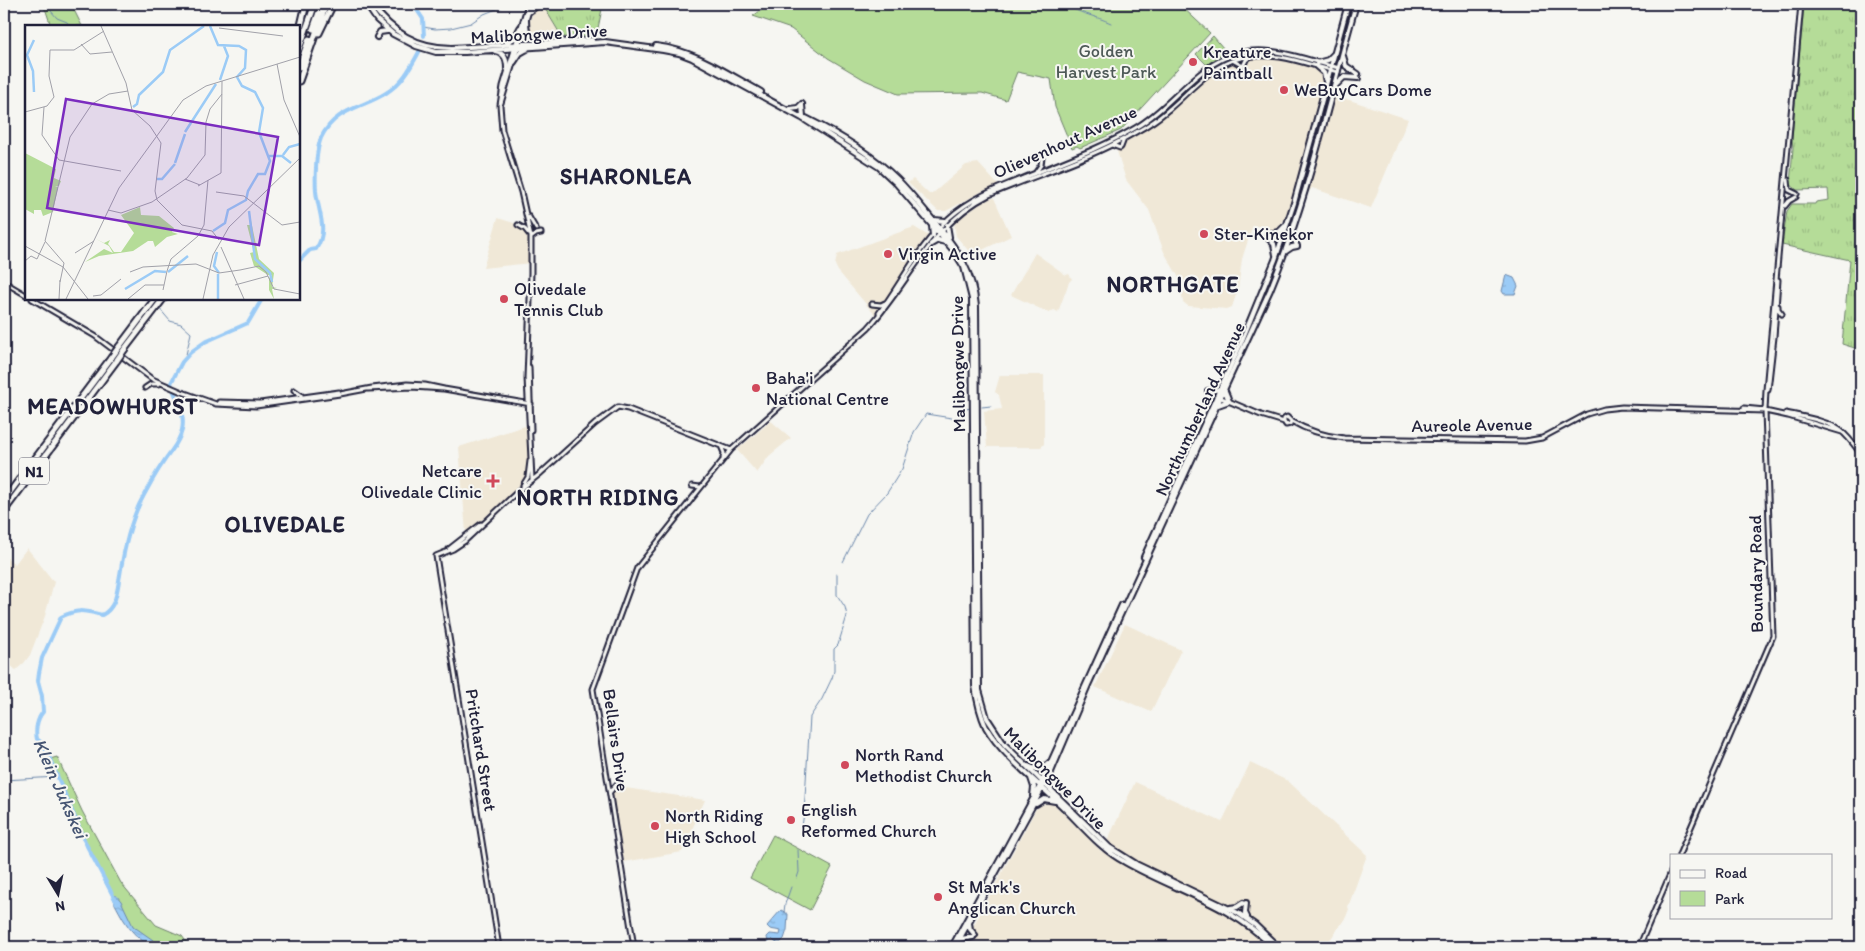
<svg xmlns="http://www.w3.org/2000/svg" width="1865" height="951" font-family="Itim,sans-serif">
<defs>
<pattern id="grass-tufts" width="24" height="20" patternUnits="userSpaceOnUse" patternTransform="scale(1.25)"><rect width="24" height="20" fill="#b5dc98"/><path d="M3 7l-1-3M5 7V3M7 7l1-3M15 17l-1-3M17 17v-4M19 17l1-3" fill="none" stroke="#9bbc84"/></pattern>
<pattern id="water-ripples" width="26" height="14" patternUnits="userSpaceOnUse" patternTransform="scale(1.25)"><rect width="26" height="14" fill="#9bcbf6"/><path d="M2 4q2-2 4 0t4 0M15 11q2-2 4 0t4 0" fill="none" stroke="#85aed4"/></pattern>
</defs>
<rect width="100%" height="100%" fill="#f6f6f2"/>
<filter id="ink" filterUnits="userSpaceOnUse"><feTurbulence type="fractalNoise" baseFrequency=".02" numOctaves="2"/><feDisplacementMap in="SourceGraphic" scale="10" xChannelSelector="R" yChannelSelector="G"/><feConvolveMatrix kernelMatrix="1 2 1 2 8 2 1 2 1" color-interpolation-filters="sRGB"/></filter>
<g filter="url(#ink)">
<path fill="#f0e8d7" d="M535,4L538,8L544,7L562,37L537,39L531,36L528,27Z
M1273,56L1329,70L1337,96L1408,119L1371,208L1312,188L1275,231L1253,225L1242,259L1238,289L1232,307L1227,309L1188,306L1183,302L1178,276L1164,252L1149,210L1126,180L1116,148L1122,147L1124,141L1182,102L1207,75L1223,65L1247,58Z
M978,163L999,186L983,191L946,211H938L908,183L913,179L929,194H932L966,165Z
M994,198L1011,236L972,255L956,236L954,223L987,199Z
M498,218L530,228L531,263L483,268Z
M914,227L929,236L876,316L838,271L835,265L837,255Z
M1035,253L1066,275L1069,274L1072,279L1069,282L1058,312L1054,310L1049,313L1011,295Z
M1000,375H1044V444L1041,447H987L984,411L1002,409L999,395L995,392Z
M771,421L791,438L769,456L757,473L737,450Z
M528,425L530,453L525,479L507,499L466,533L459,447Z
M27,548L54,582L45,616L30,655L24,663L16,670L4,660V549L6,550V557L15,564Z
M1125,624L1181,650L1151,712L1095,687Z
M1250,763L1288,781L1367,855L1348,907L1349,909L1346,917L1325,947H962L1036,809L1042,805L1048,803L1055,805L1102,852L1135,782L1222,822Z
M619,787L705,800L682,852L624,862L612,792Z"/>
<path fill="url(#grass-tufts)" stroke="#6c7f6a" d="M547,4H603L596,38L562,37L544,7Z
M1804,4H1861V350L1842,344L1850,260L1782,245L1787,211L1792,204H1815L1816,202L1829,200L1828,189L1797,190L1790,184L1793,148L1792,138Z"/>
<path fill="#b5dc98" stroke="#6c7f6a" d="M41,4H71L82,26H51L46,11Z
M770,4H1179L1210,33L1121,130L1080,148L1077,146L1072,148L1055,107L1051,79L1017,72L1006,100L982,93L898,94L865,80L828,58L791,29L753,16Z
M1213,36L1224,49L1219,56L1207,65L1196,54Z
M57,757L82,811L121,883L156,925L182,936L190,947H155L132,929L87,846L50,759Z
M773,835L832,867L810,910L750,878Z"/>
<path fill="url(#water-ripples)" stroke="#6b87ab" d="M1506,275L1514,278L1518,286L1515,294H1504L1502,291Z
M116,895L121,901L133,926L163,947C138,947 125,923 115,904L114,899Z
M781,910L788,914L787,930L784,939L781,942H775L772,939L768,943L767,937L770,934L780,935L781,931L770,929L767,926Z"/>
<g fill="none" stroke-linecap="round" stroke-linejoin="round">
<path stroke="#6b87ab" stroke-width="1" d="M45,4L57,18L67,22L70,26
M1064,4C1077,13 1096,16 1111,23
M423,27L435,29L451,28L471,23L484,14L509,4
M159,308L170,321L181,324L191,333L185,359
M982,407L991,406
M843,562L867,514L887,493L902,469L914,432L926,414L958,419L966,409L971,408
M4,780L58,777
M801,833L804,813L810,717L822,699L832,678L834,671V649L838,645L847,616L845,607L837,595V574
M797,878L799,872L798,850
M784,912L785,904L791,887
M774,947L777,942"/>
<path stroke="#9bcbf6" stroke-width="4" d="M413,4L423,19L424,36
M299,261L310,250L316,249C329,230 318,212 316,191C315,177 316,150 321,138C335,108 363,108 386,93C402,83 410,69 419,52
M117,903L87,846L50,759L43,744L37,739C35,730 37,719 43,712L42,696L38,681L39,673L42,658L61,617C78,608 85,611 102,615C117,607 117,590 120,575C124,549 131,518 144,495C152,480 162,463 172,450C177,443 180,438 182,430C186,413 175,398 171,383L182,362L191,352L205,342L248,323L262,299"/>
<g stroke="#22223b" stroke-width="7">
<path id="tertiary" d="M528,4L503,86L500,105L502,130L521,192L531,237V273L527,378L532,479
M528,13L535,8
M1234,61L1243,66L1246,60L1251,56
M501,103L531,4
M1112,145L1120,148
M1121,147L1124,139
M1036,172L1041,165L1042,157
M1788,180L1789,190L1797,194
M1785,206L1789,201L1796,197
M529,217L536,229
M518,225L525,229L529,234
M532,237L536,234L541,233
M4,282L26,295
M32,299L95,336L152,379L182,392L216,404L256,406L340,394L372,388L407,384L425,385L444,389
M872,304L881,305L885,303
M1778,306V309L1782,314
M879,313C902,282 920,244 949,218C970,199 995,189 1021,179C1059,163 1100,149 1135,128C1172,107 1196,64 1239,53C1272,45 1306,60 1339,68
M529,367L531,430
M145,388L151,384H159
M368,389L412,387L444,389L531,404
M294,390L301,395
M1768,390L1774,337L1778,280
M1219,397L1261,415L1284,422L1286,425L1290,424L1291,421L1287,417L1284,419V422
M219,402L260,403L339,392
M1744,408L1765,410
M1786,413C1803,417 1825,420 1840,430C1848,436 1855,446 1861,454
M1291,421C1308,431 1326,436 1344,438L1525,441L1542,438L1587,414L1604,409L1622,407L1765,411L1788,416L1842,432
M721,446L724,453L723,458
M523,485L528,477L530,461
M692,486L700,487
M690,501L731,450L868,328C910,282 931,224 989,195C1038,174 1090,159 1136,132C1147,126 1158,119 1168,110C1191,91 1210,65 1241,58C1274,50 1306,64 1338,72
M449,549L481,524
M610,792L616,785
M1679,855L1773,636L1765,411L1766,390L1801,4
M499,947L436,556L453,549L465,541L516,493L541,473L595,424L618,407L628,409L731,450
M634,947L593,689L637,568L691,500
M1639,947L1671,872"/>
</g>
<g stroke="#22223b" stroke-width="8">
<path id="secondary" d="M366,4L377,20L393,34L416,46L436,52H465L605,42L663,50L679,53L692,58L802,118L879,167L896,183L954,251L964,267L972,299L975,686C977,700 980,714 986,727C1001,754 1037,782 1060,804C1080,823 1100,849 1125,862C1176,891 1231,904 1273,947
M371,4C392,32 416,48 452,48L592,40
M526,18C526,28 526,37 537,40
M377,37L380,32L387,31
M507,42L515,38L520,28
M656,46C696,51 726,73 761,92
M495,51C505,53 507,60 507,69
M1343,56L1346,66L1358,74
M514,62L520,53L527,49
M1317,63L1328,60L1334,54
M1316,66L1324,73L1326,82
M1335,86L1344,77L1358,78
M802,105L803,116
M790,109L798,108L802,104
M806,118C838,134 872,154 897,179C912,194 924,210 937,225C958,250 973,273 976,306L979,690L987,718L1004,744L1109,847L1136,864L1238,913L1255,925L1278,947
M934,220L945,221
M947,225L949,237
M932,226L933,236
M1292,231L1296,243
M1268,234L1279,232L1285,226
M1267,237L1274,244L1276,255
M931,244L938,240L945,242
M1286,251L1292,247L1297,246
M1208,391L1220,389
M1218,405L1229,401L1225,391
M1144,557L1240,345L1275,260L1294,203L1348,4
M1028,766C1036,771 1043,769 1049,763
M1031,778L1034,787L1033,796
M1036,804L1044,799L1055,801
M988,882L1040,786L1122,605
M1246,903L1245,913L1247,917
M1230,908L1237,907L1243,903
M969,923L970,929L975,935
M961,939L973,937
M952,947L981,894
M955,947L1051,772L1088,685L1270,290C1308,199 1329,99 1356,4"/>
</g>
<g stroke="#22223b" stroke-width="9">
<path id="motorway" d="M313,29L322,4
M319,33L333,4
M299,34L306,4
M299,49L315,4
M299,67L309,39
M299,81L326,4
M119,347L155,299
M124,350L163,299
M4,500L111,358
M4,511L117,360"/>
</g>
<use href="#tertiary" stroke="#f6f6f2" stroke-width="3"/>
<use href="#secondary" stroke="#f6f6f2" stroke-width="4"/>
<use href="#motorway" stroke="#f6f6f2" stroke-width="5"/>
<g stroke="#22223b" stroke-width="9" stroke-linecap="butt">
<path id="motorway-bridge" d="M111,358L119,347
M117,360L124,350"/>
</g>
<use href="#motorway-bridge" stroke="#f6f6f2" stroke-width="5"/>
</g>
</g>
<g fill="#d1495b" stroke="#f6f6f2" stroke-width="2">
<circle cx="1193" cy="62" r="5"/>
<circle cx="1284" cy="90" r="5"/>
<circle cx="1204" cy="234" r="5"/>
<circle cx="888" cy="254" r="5"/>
<circle cx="504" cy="299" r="5"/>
<circle cx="756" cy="388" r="5"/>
<path d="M490.5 473.5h5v5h5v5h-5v5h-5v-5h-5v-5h5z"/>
<circle cx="845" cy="765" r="5"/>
<circle cx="791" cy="820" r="5"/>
<circle cx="655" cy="826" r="5"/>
<circle cx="938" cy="897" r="5"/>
</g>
<g text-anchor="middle" stroke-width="4" stroke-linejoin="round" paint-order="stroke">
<rect fill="#f6f6f2" stroke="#626272" stroke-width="1" x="19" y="457.5" width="30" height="27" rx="4"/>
<g font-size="16" font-weight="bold" fill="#22223b">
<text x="34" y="477">N1</text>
</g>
<g font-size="18" fill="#22223b" stroke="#f6f6f2">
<text transform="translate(539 34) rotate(-3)" y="6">Malibongwe Drive</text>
<text transform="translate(1065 142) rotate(-24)" y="6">Olievenhout Avenue</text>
<text transform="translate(958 364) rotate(-91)" y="6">Malibongwe Drive</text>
<text transform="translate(1200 409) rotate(-65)" y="6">Northumberland Avenue</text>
<text transform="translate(1472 425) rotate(-1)" y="6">Aureole Avenue</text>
<text transform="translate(1756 574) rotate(-91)" y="6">Boundary Road</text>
<text transform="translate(616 740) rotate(82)" y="6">Bellairs Drive</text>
<text transform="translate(481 750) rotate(81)" y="6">Pritchard Street</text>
<text transform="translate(1055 778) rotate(45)" y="6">Malibongwe Drive</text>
</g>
<g font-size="18" fill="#4e5a57" stroke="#f6f6f2">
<text x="1106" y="57">Golden<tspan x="1106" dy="21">Harvest Park</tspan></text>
</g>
<g font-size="18" fill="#22223b" stroke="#f6f6f2" text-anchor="start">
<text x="1203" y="58">Kreature<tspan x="1203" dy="21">Paintball</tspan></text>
<text x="1294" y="96">WeBuyCars Dome</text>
<text x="1214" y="240">Ster-Kinekor</text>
<text x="898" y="260">Virgin Active</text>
<text x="514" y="295">Olivedale<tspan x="514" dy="21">Tennis Club</tspan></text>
<text x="766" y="384">Baha'i<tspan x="766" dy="21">National Centre</tspan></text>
<text x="482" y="477" text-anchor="end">Netcare<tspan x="482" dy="21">Olivedale Clinic</tspan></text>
<text x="855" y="761">North Rand<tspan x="855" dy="21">Methodist Church</tspan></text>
<text x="801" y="816">English<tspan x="801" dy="21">Reformed Church</tspan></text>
<text x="665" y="822">North Riding<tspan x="665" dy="21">High School</tspan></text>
<text x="948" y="893">St Mark's<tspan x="948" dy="21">Anglican Church</tspan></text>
</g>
<g font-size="19" font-style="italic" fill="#465573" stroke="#f6f6f2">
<text transform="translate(61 788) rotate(66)" y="7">Klein Jukskei</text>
</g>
<g font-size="22" font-weight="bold" letter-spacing="1" fill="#22223b" stroke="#f6f6f2">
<text x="626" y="184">SHARONLEA</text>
<text x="1173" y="292">NORTHGATE</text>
<text x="113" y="414">MEADOWHURST</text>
<text x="598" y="505">NORTH RIDING</text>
<text x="285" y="532">OLIVEDALE</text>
</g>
</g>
<g transform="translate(25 25)">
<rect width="275" height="275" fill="#f6f6f2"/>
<path d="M0,128L31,144L29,153L36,156L34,161H30L33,162L28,187L18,191L16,185H9V189L0,184Z" fill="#b5dc98"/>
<path d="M115,182L116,190L134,191L149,203L147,207L153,209L142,212L130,222L128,216H123L108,226L74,231L60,237L79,224L88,228L84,221L71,214L79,218L85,215L83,219L84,220L89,227H96L109,208L96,190ZM225,191L234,234L249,248L247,262L252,263L247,264L249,274L244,265V253L247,250H243L229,241L225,228L229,227L222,200H225Z" fill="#b5dc98"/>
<path fill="none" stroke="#9bcbf6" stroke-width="2.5" d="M185,1L193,20L214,21L221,25L220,43L212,52L217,61L230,67L238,83L234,107L245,136L240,149H233L223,166L221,175L203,185L200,198L188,206M9,15L2,30L8,46L9,67M195,55L203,31L199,21M108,82L112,79L114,70L138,47L145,25L179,1M160,107L191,59M258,130L264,122L275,119M243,131H257L266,138M150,138L160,109M132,154H137L150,139M224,186L230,234L245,248L247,257M192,227L189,241L194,248M143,247L163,231M193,249V274M100,264L130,246L141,247"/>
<path fill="none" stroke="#a1a1a9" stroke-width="1" d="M76,1L101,58L107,85L125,101L136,118L130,166L132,175L157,200L187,206L194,215M194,3L258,11M56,19L65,29L87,27M252,39L259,75L275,112M19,82L17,110L34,135L96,146M0,87L22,81L29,72L24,51L25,25H49L79,6M162,153L180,130L181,97L185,84L197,69M160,154L175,160M173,161L196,148L197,56M191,167L219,171L257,200L275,197M83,185L96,188L127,177L162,153M0,221L38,242L63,274M196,222L219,274M50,228L69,216M0,236L6,231L12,234L20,217M215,245L234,241L241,247L249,264L275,269M142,246L146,234L173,211L179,200L183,155M105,247L118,242L171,239L194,248L215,245M35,257L39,238L20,216L45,112L67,79L84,69L103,66M210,260L243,251M138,265L142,246M68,271L76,270L96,254M34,274L35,255M41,274L94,163L158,75L181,61L275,32M103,274L120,260H139M178,274L188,230L204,202L275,133"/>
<path fill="#7b2cbf" fill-opacity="0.15" stroke="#7b2cbf" stroke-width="2.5" d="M41,74L253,112L234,220L22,183Z"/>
<rect width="275" height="275" fill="none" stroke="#22223b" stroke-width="2.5"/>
</g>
<rect width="1865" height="951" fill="none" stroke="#f6f6f2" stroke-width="20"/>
<rect x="10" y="10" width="1845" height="931" fill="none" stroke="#22223b" stroke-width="2" filter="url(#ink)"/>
<rect x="1670" y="854" width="162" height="65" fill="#f6f6f2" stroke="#a1a1a9"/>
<rect x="1680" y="870" width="25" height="8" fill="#f6f6f2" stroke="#a1a1a9"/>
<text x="1715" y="878" font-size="15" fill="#22223b">Road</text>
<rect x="1680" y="891" width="25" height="15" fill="#b5dc98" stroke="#a1a1a9"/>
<text x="1715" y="904" font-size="15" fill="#22223b">Park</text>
<g transform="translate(58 894) rotate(170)" stroke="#f6f6f2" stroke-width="4" paint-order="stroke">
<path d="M0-4L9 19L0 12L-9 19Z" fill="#22223b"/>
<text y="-8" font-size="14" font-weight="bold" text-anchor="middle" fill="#22223b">N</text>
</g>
</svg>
